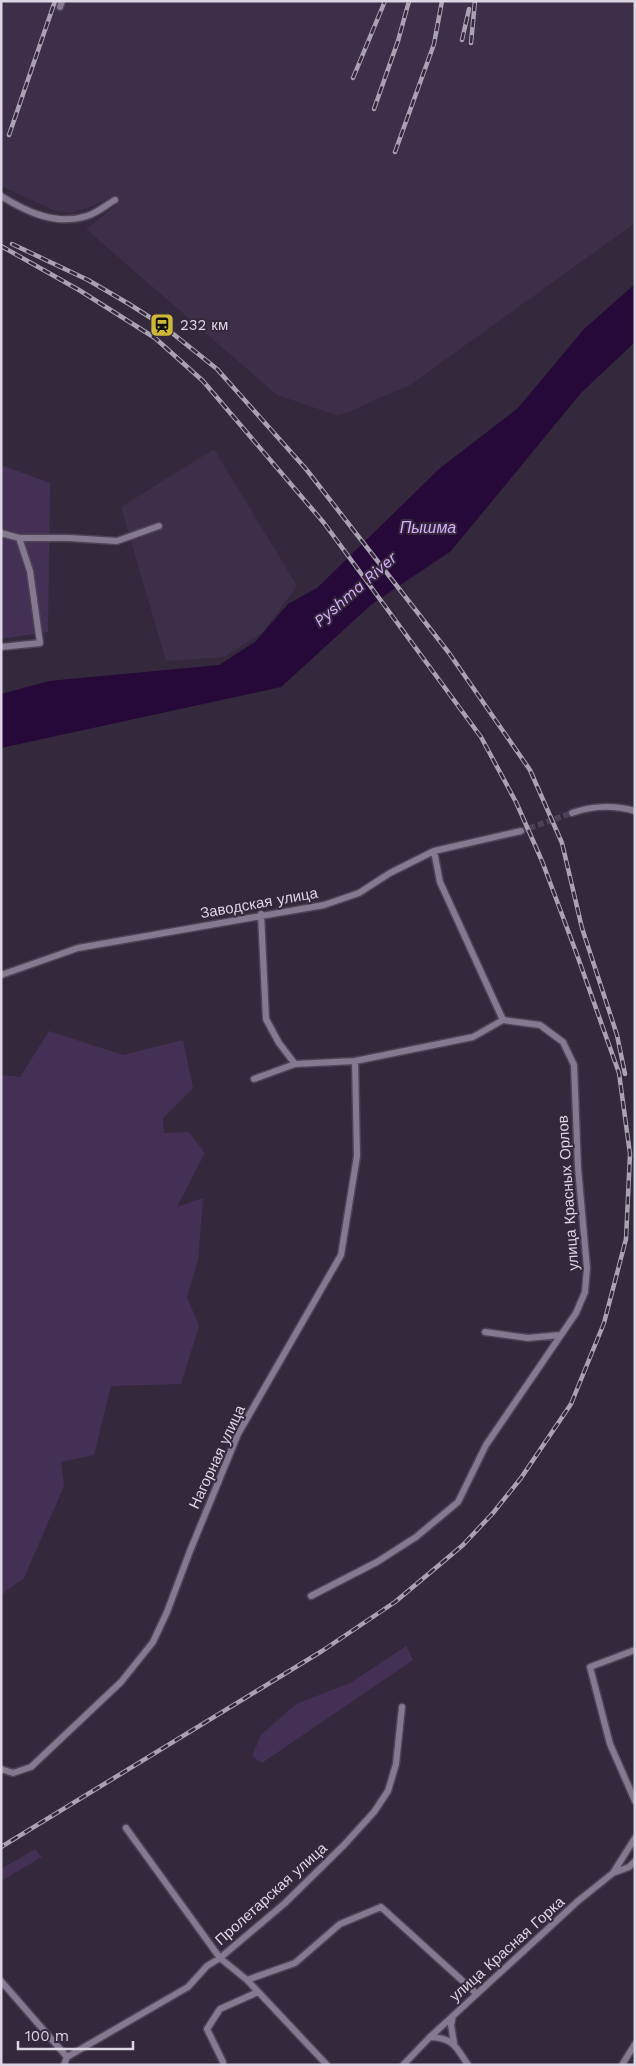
<svg xmlns="http://www.w3.org/2000/svg" width="636" height="2066" font-family="'Work Sans',sans-serif">
<rect width="100%" height="100%" fill="#33283c"/>
<path fill="#3d2f4a" d="M1,1H635V223L410,385L339,416L277,395L86,229L118,204L111,197L90,207L70,213L53,210L1,186Z
M214,449L297,586L262,633L224,657L166,661L121,507Z"/>
<path fill="#443055" d="M1,465L50,483L48,632L1,639Z
M49,1031L123,1055L183,1040L193,1088L163,1118L164,1133L189,1132L205,1153L177,1207L203,1198L198,1260L187,1297L199,1326L181,1384L111,1386L94,1455L61,1462L64,1486L24,1578L1,1595V1075L20,1077Z
M406,1646L413,1660L262,1763L252,1756L261,1735L296,1704L350,1683Z
M35,1849L42,1857L1,1881V1869Z"/>
<path fill="#260939" d="M635,284V342L581,393L451,551L372,604L281,687L1,748V694L49,681L219,665L255,642L288,604L317,588L439,469L518,408L584,329Z"/>
<g fill="none" stroke-linecap="round" stroke-linejoin="round">
<path stroke="#4c4255" stroke-width="6" stroke-dasharray="6 3" stroke-linecap="butt" d="M521,831L572,813"/>
<g stroke="#4d4355" stroke-width="9">
<path id="minor" d="M60,7L62,1
M1,196C27,212 56,226 87,216C97,213 106,205 115,200
M1,533L19,538H69L117,541L159,526
M1,647L40,643L30,571L19,538
M572,813C591,806 614,805 635,811
M261,914L266,1019L279,1043L295,1064
M1,975L78,948L324,905L359,893L390,873L434,851L521,831
M254,1079L295,1064L355,1061L473,1037L503,1020
M485,1332L528,1338L560,1335
M311,1596L377,1562L416,1537L458,1502L486,1445L576,1313L585,1292L587,1268L578,1168L574,1065L563,1042L540,1025L503,1020L440,882L434,851
M635,1650L590,1667L610,1744L635,1801
M1,1769L13,1773L31,1767L121,1682L153,1642L167,1612L190,1551L238,1434L341,1255L357,1156L355,1061
M126,1828L220,1958L247,1980L327,2065
M613,1873L635,1838
M247,1980L295,1963L340,1924L381,1907L477,1994
M1,1981L67,2057
M453,2016L451,2025L454,2043
M430,2037C454,2038 456,2047 468,2065
M223,2062L207,2029L220,2009L258,1992
M64,2065L67,2057L188,1987L207,1966L220,1958L285,1903L344,1845L374,1812L388,1791L396,1764L402,1707
M403,2065L430,2037L578,1901L613,1873L629,1867L635,1861
M622,2065L635,2044"/>
</g>
<use href="#minor" stroke="#857891" stroke-width="6"/>
<g stroke="#aaa2b2" stroke-width="4.5">
<path id="rail" d="M462,40L469,9
M471,43L475,1
M353,78L385,1
M374,109L398,41L409,1
M9,135L55,1
M395,152L434,44L442,1
M12,244L88,280L129,304L162,325L217,369L306,469L449,653L530,770L562,843L582,928L617,1035L625,1074
M1,246L79,290L155,338L203,381L324,523L481,737L516,802L542,861L576,952L619,1073L630,1154L626,1239L604,1323L571,1404L521,1478L493,1513L463,1545L395,1602L322,1651L1,1847"/>
</g>
<use href="#rail" stroke="#33283c" stroke-width="2.5" stroke-dasharray="8" stroke-linecap="butt"/>
</g>
<defs>
<g id="station-square" transform="scale(1.25)"><rect x="-9" y="-9" width="18" height="18" rx="4" fill="#cfb837" stroke="#33283c"/><path d="M-3-6H3Q5-6 5-4V2Q5 4 3 4L4.5 6H3L1.5 4h-3L-3 6H-4.5L-3 4Q-5 4-5 2V-4Q-5-6-3-6ZM-3.5-4v3h7v-3ZM-3.5 1v1.5H-2V1ZM2 1v1.5H3.5V1Z" fill="#111"/></g>
</defs>
<g fill-rule="evenodd">
<use href="#station-square" x="162" y="325"/>
</g>
<g text-anchor="middle" stroke-width="4" stroke-linejoin="round" paint-order="stroke">
<g font-size="15" fill="#dcd5e3" stroke="#33283c" text-anchor="start">
<text x="180" y="330">232 км</text>
</g>
<g font-size="15" fill="#dcd5e3" stroke="#33283c">
<text transform="translate(259 903) rotate(-10)" y="5">Заводская улица</text>
<text transform="translate(568 1193) rotate(-94)" y="5">улица Красных Орлов</text>
<text transform="translate(217 1457) rotate(-65)" y="5">Нагорная улица</text>
<text transform="translate(271 1894) rotate(-42)" y="5">Пролетарская улица</text>
<text transform="translate(507 1949) rotate(-42)" y="5">улица Красная Горка</text>
</g>
<g font-size="16" font-style="italic" fill="#d9adfd" stroke="#33283c">
<text x="428" y="533">Пышма</text>
<text transform="translate(355 589) rotate(-41)" y="6">Pyshma River</text>
</g>
</g>
<rect width="636" height="2066" fill="none" stroke="#dcd5e3" stroke-width="5"/>
<path d="M18 2041v8h115v-8" fill="none" stroke="#dcd5e3" stroke-width="2.5"/>
<text x="25" y="2041" font-size="15" fill="#dcd5e3" stroke="#33283c" stroke-width="4" paint-order="stroke">100 m</text>
</svg>
